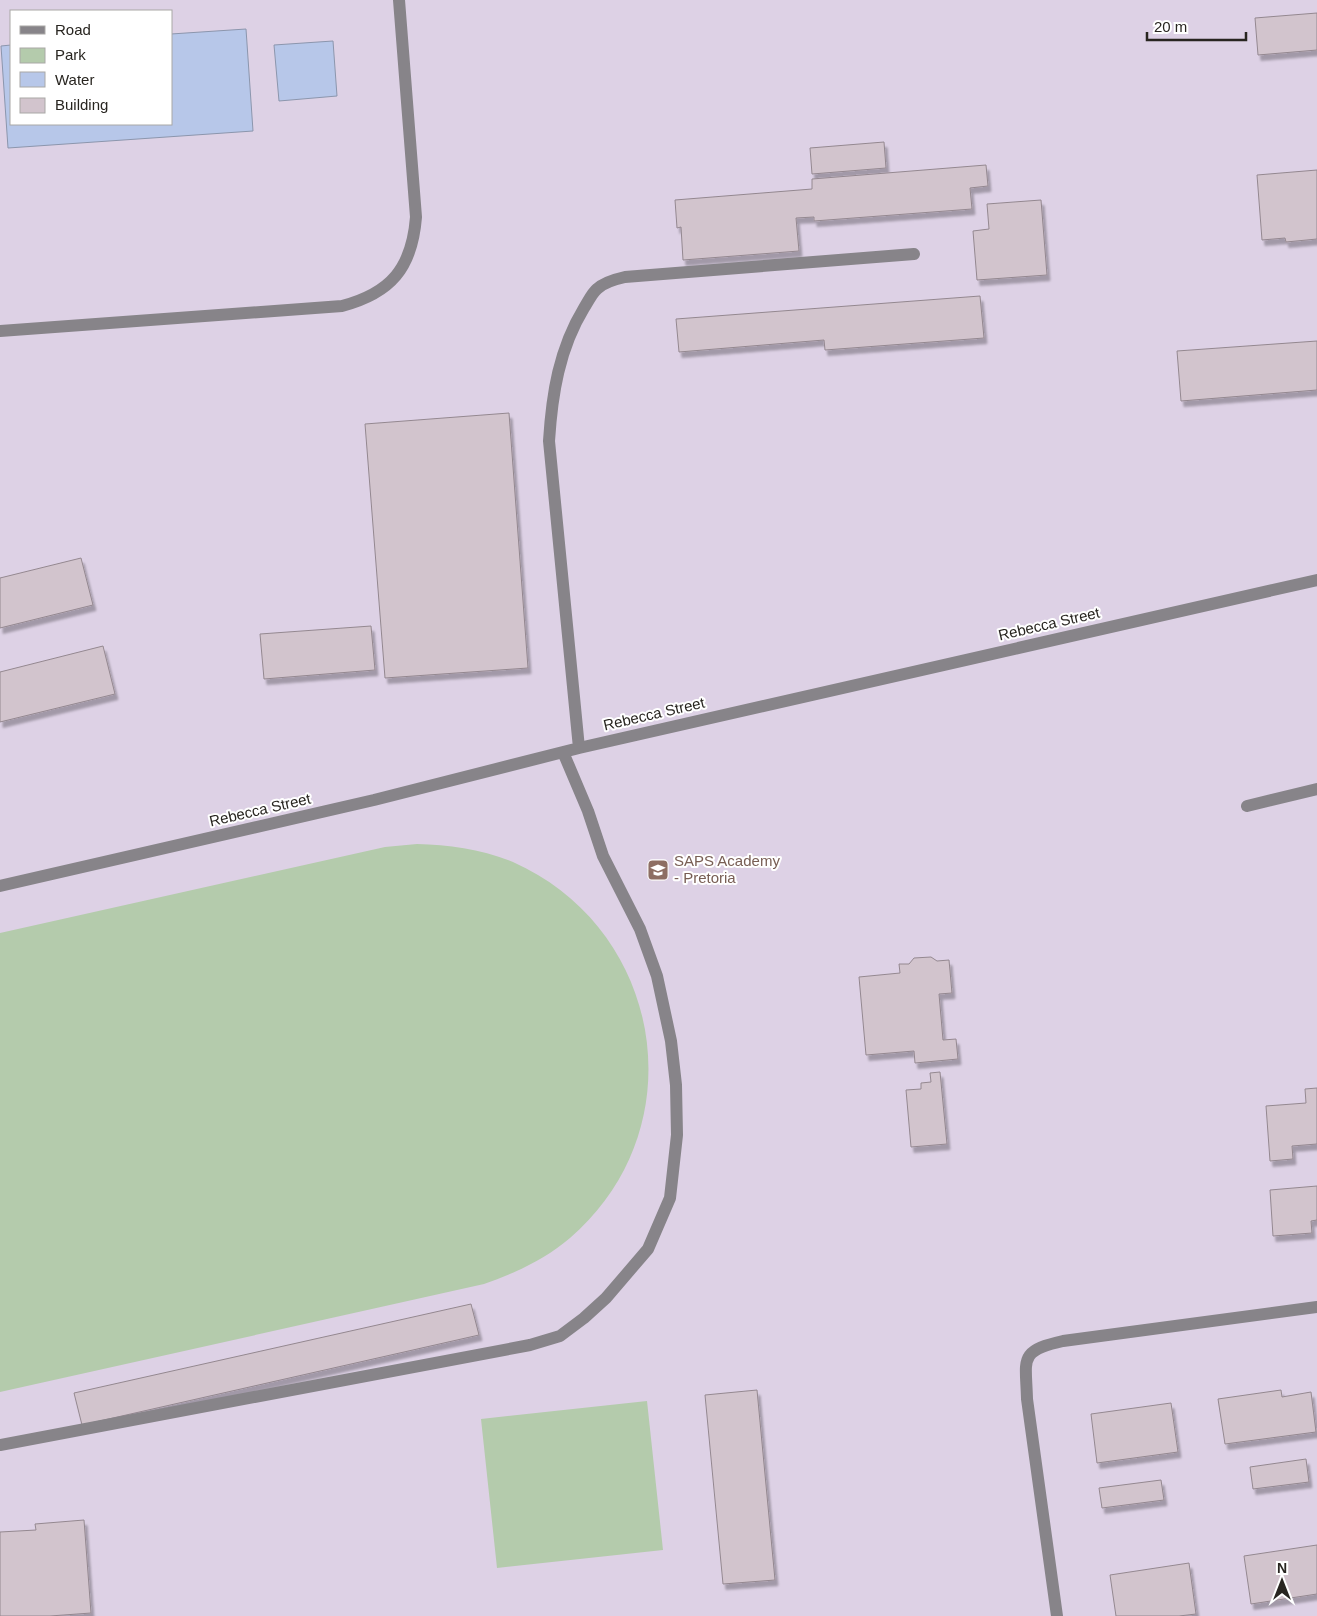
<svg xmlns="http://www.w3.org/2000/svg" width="1317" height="1616" font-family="Helvetica,sans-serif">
<defs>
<filter id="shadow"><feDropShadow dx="3" dy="5.5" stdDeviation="1" flood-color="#0004"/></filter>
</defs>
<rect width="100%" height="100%" fill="#e8dfd3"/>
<path fill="#ddd1e5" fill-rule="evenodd" d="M0,0H1317V1616H0ZM11,11H171V124H11Z"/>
<path fill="#b4cbac" d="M417,844C449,845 482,849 513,862C664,929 697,1129 570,1238C544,1260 515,1273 484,1284L0,1392V933L385,847Z
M647,1401L663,1550L497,1568L481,1419Z"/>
<path fill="#b7c7e9" stroke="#8c96ad" d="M246,29L253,131L8,148L1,46L11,45V124H171V34Z
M333,41L337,96L279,101L274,45Z"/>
<path fill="#d2c4cd" stroke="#948890" filter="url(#shadow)" d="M1317,13V50L1258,55L1255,18Z
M884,142L886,168L812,174L810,148Z
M986,165L988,186L970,188L972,209L814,221V217L796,218L799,251L683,260L681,227L677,228L675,200L812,189V179Z
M1317,170V239L1286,242L1285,238L1262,240L1257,175Z
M1041,200L1047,275L977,280L973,231L989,229L987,204Z
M980,296L984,338L825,350L824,340L679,352L676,319Z
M1317,341V390L1181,401L1177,351Z
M509,413L528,668L385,678L365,424Z
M81,558L93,605L0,628V578Z
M371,626L375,670L264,679L260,634Z
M103,646L115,694L0,722V672Z
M931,957L937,961L949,960L952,993L939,994L943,1040L956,1039L958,1059L915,1063L914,1051L866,1055L859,977L900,973L899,964H909L914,958Z
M940,1072L947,1144L911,1147L906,1090L921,1089V1083L931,1082L930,1073Z
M1317,1088V1144L1292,1146L1293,1159L1270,1161L1266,1106L1306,1103L1305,1089Z
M1317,1186V1220L1311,1221L1312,1233L1273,1236L1270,1190Z
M471,1304L479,1335L82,1425L74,1393Z
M757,1390L775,1580L723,1584L705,1395Z
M1281,1390L1282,1397L1311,1392L1316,1432L1225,1444L1218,1399Z
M1171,1403L1178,1452L1097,1463L1091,1414Z
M1306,1459L1309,1482L1253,1489L1250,1467Z
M1161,1480L1164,1500L1102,1508L1099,1488Z
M84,1520L91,1613L50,1616H0V1532L36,1530L35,1524Z
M1317,1545V1594L1251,1604L1244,1556Z
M1189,1563L1196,1614L1179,1616H1116L1110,1575Z"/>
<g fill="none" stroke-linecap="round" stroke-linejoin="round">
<path stroke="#878489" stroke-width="12" d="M0,331L342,306C391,293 412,268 416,217L399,0
M579,748L549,441C552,394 559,349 584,308C588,302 592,293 597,289C604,282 616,279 625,277L914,254
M1247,806L1317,789
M0,886L374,800L579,748L1317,580
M0,1445L530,1345L560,1336L584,1318L606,1298L648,1249L670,1198L677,1135L676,1085L671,1041L657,976L640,929L603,856L588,811L563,752
M1057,1616L1027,1399C1026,1359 1018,1351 1063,1341L1317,1307"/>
</g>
<defs>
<g id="university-square" transform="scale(1.125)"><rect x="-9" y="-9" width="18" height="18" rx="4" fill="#8d6e63" stroke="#fff"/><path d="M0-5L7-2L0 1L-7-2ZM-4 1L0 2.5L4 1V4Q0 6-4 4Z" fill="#fff"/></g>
</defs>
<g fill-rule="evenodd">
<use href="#university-square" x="658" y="870"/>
</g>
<g text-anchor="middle" stroke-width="4" stroke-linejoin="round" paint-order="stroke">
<g font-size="15" fill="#282520" stroke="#fff">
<text transform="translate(1049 624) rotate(-13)" y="5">Rebecca Street</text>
<text transform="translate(654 714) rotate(-13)" y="5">Rebecca Street</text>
<text transform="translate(260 810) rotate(-13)" y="5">Rebecca Street</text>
</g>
<g font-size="15" fill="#785e54" stroke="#fff" text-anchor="start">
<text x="674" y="866">SAPS Academy<tspan x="674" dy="17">- Pretoria</tspan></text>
</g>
</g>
<rect x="10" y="10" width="162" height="115" fill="#ffffff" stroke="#a9a8a6"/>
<rect x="20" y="26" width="25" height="8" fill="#878489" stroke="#a9a8a6"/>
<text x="55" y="35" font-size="15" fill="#282520">Road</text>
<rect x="20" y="48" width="25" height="15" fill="#b4cbac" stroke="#a9a8a6"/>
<text x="55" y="60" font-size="15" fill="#282520">Park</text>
<rect x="20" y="72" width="25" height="15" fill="#b7c7e9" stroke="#a9a8a6"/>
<text x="55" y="85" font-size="15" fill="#282520">Water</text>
<rect x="20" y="98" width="25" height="15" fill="#d2c4cd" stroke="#a9a8a6"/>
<text x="55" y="110" font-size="15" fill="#282520">Building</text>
<g transform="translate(1282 1581)" stroke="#ffffff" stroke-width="4" paint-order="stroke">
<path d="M0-4L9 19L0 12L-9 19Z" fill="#282520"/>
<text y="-8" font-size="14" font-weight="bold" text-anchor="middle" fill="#282520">N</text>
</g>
<path d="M1147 32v8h99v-8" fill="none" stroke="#282520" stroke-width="2.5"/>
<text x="1154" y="32" font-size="15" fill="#282520" stroke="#ffffff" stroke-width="4" paint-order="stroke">20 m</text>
</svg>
